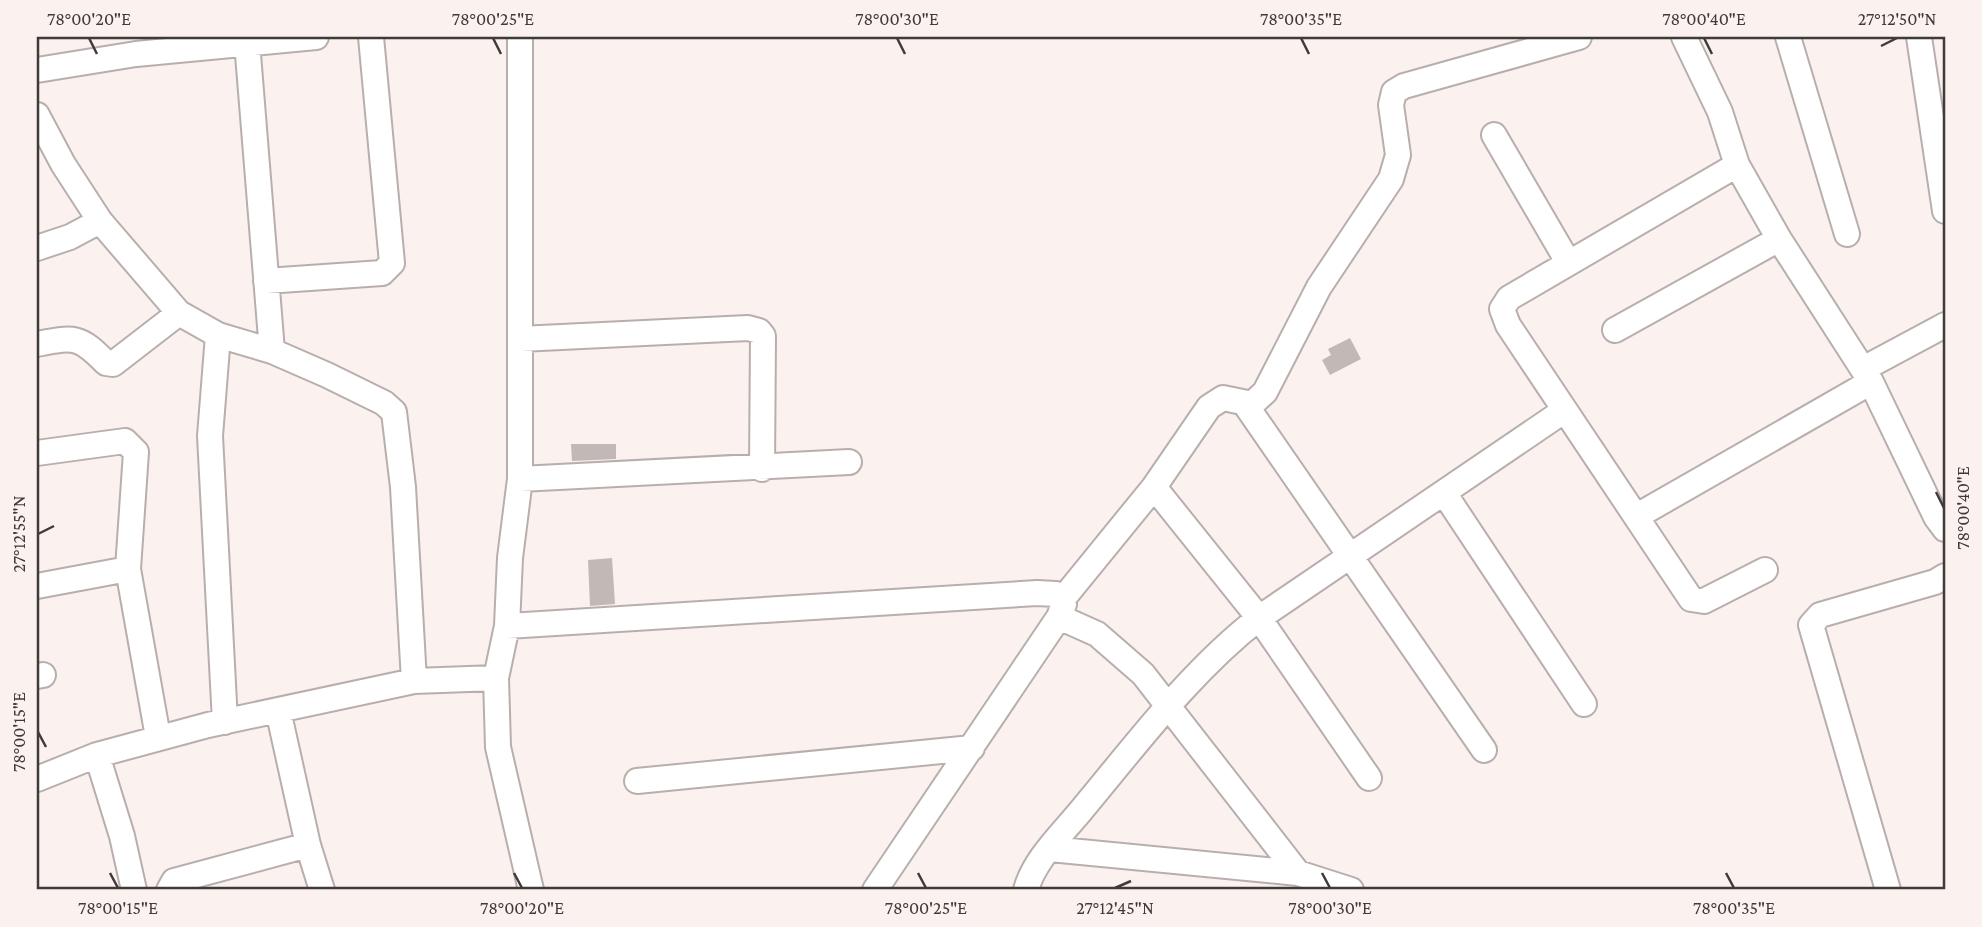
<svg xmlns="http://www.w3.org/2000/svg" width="1982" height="927" font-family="'Crimson Pro',serif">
<rect width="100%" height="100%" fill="#fbf2ef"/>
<path fill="#c2b9b7" d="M1350,338L1361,359L1330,375L1322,360L1331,355L1328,349Z
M571,444H616V459L572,461Z
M612,558L615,604L590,606L588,560Z"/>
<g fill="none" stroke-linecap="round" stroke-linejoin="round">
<g stroke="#b8afad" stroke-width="28">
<path id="minor" d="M520,37V479L510,558L507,626L496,678L498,747L531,890
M1684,37L1720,112L1737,165L1779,239L1871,382L1936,517L1945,529
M1788,37L1847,234
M1919,37L1945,211
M247,42L272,351
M37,70L136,54L316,37
M37,115L63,164L100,221L179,313L218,335L272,351L327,375L384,403L394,412L403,487L414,681
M1494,135L1568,262
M1737,165L1509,298L1502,309L1508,325L1691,599L1704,601L1765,570
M37,248L70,237L100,221
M266,281L382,273L392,263L371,37
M1615,330L1779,239
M218,335L210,436L225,722
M520,339L748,328L759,331L763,336L762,469
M37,344C74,337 79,335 106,363L113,364L179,313
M1863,369L1945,325
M1245,404L1484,750
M37,453L125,441L136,452L128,569L158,737
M520,479L849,462
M1154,487L1259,618L1369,778
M1444,493L1584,704
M1637,516L1871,382
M37,586L128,569
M1062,600L1154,487L1209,407L1223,398L1252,404L1265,392L1319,287L1391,179L1398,155L1391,105L1394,92L1404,86L1579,37
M1059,617L1097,634L1143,674L1298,873
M507,626L1037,593L1056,594L1064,604L1059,617L875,890
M37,676L43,675
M278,710L308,845L322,890
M97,755L122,836L134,890
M37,779L97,755L208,725L414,681L496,678
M637,781L972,748
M1050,849L1298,873L1351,890
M169,890L174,881L308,845
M1026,890C1034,859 1064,832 1084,807C1139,741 1191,671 1259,618L1565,410
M1888,890L1811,625L1820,615L1935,582L1945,576"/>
</g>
<use href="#minor" stroke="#fff" stroke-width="24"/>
</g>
<path fill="none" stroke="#3f3b3a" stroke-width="2.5" d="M89,38L97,54M493,38L501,54M897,38L905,54M1301,38L1309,54M1704,38L1712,54M1881,46L1897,38M1936,492L1944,508M38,534L54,526M38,732L46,747M110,873L118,888M514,873L522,888M918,873L926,888M1322,873L1330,888M1726,873L1734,888M1115,888L1131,881"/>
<rect width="1982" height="927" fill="none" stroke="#fbf2ef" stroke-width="77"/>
<rect x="38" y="38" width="1906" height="850" fill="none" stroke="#3f3b3a" stroke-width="2.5"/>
<g font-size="18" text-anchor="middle" fill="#3f3b3a">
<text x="89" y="25">78°00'20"E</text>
<text x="493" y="25">78°00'25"E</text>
<text x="897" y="25">78°00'30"E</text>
<text x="1301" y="25">78°00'35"E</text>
<text x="1704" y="25">78°00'40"E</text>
<text x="1897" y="25">27°12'50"N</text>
<text transform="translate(1963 508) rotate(-90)" y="6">78°00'40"E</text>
<text transform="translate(19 534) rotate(-90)" y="6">27°12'55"N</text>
<text transform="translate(19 732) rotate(-90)" y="6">78°00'15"E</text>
<text x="118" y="914">78°00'15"E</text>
<text x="522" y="914">78°00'20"E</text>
<text x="926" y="914">78°00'25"E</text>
<text x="1115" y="914">27°12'45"N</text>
<text x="1330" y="914">78°00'30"E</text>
<text x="1734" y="914">78°00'35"E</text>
</g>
</svg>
